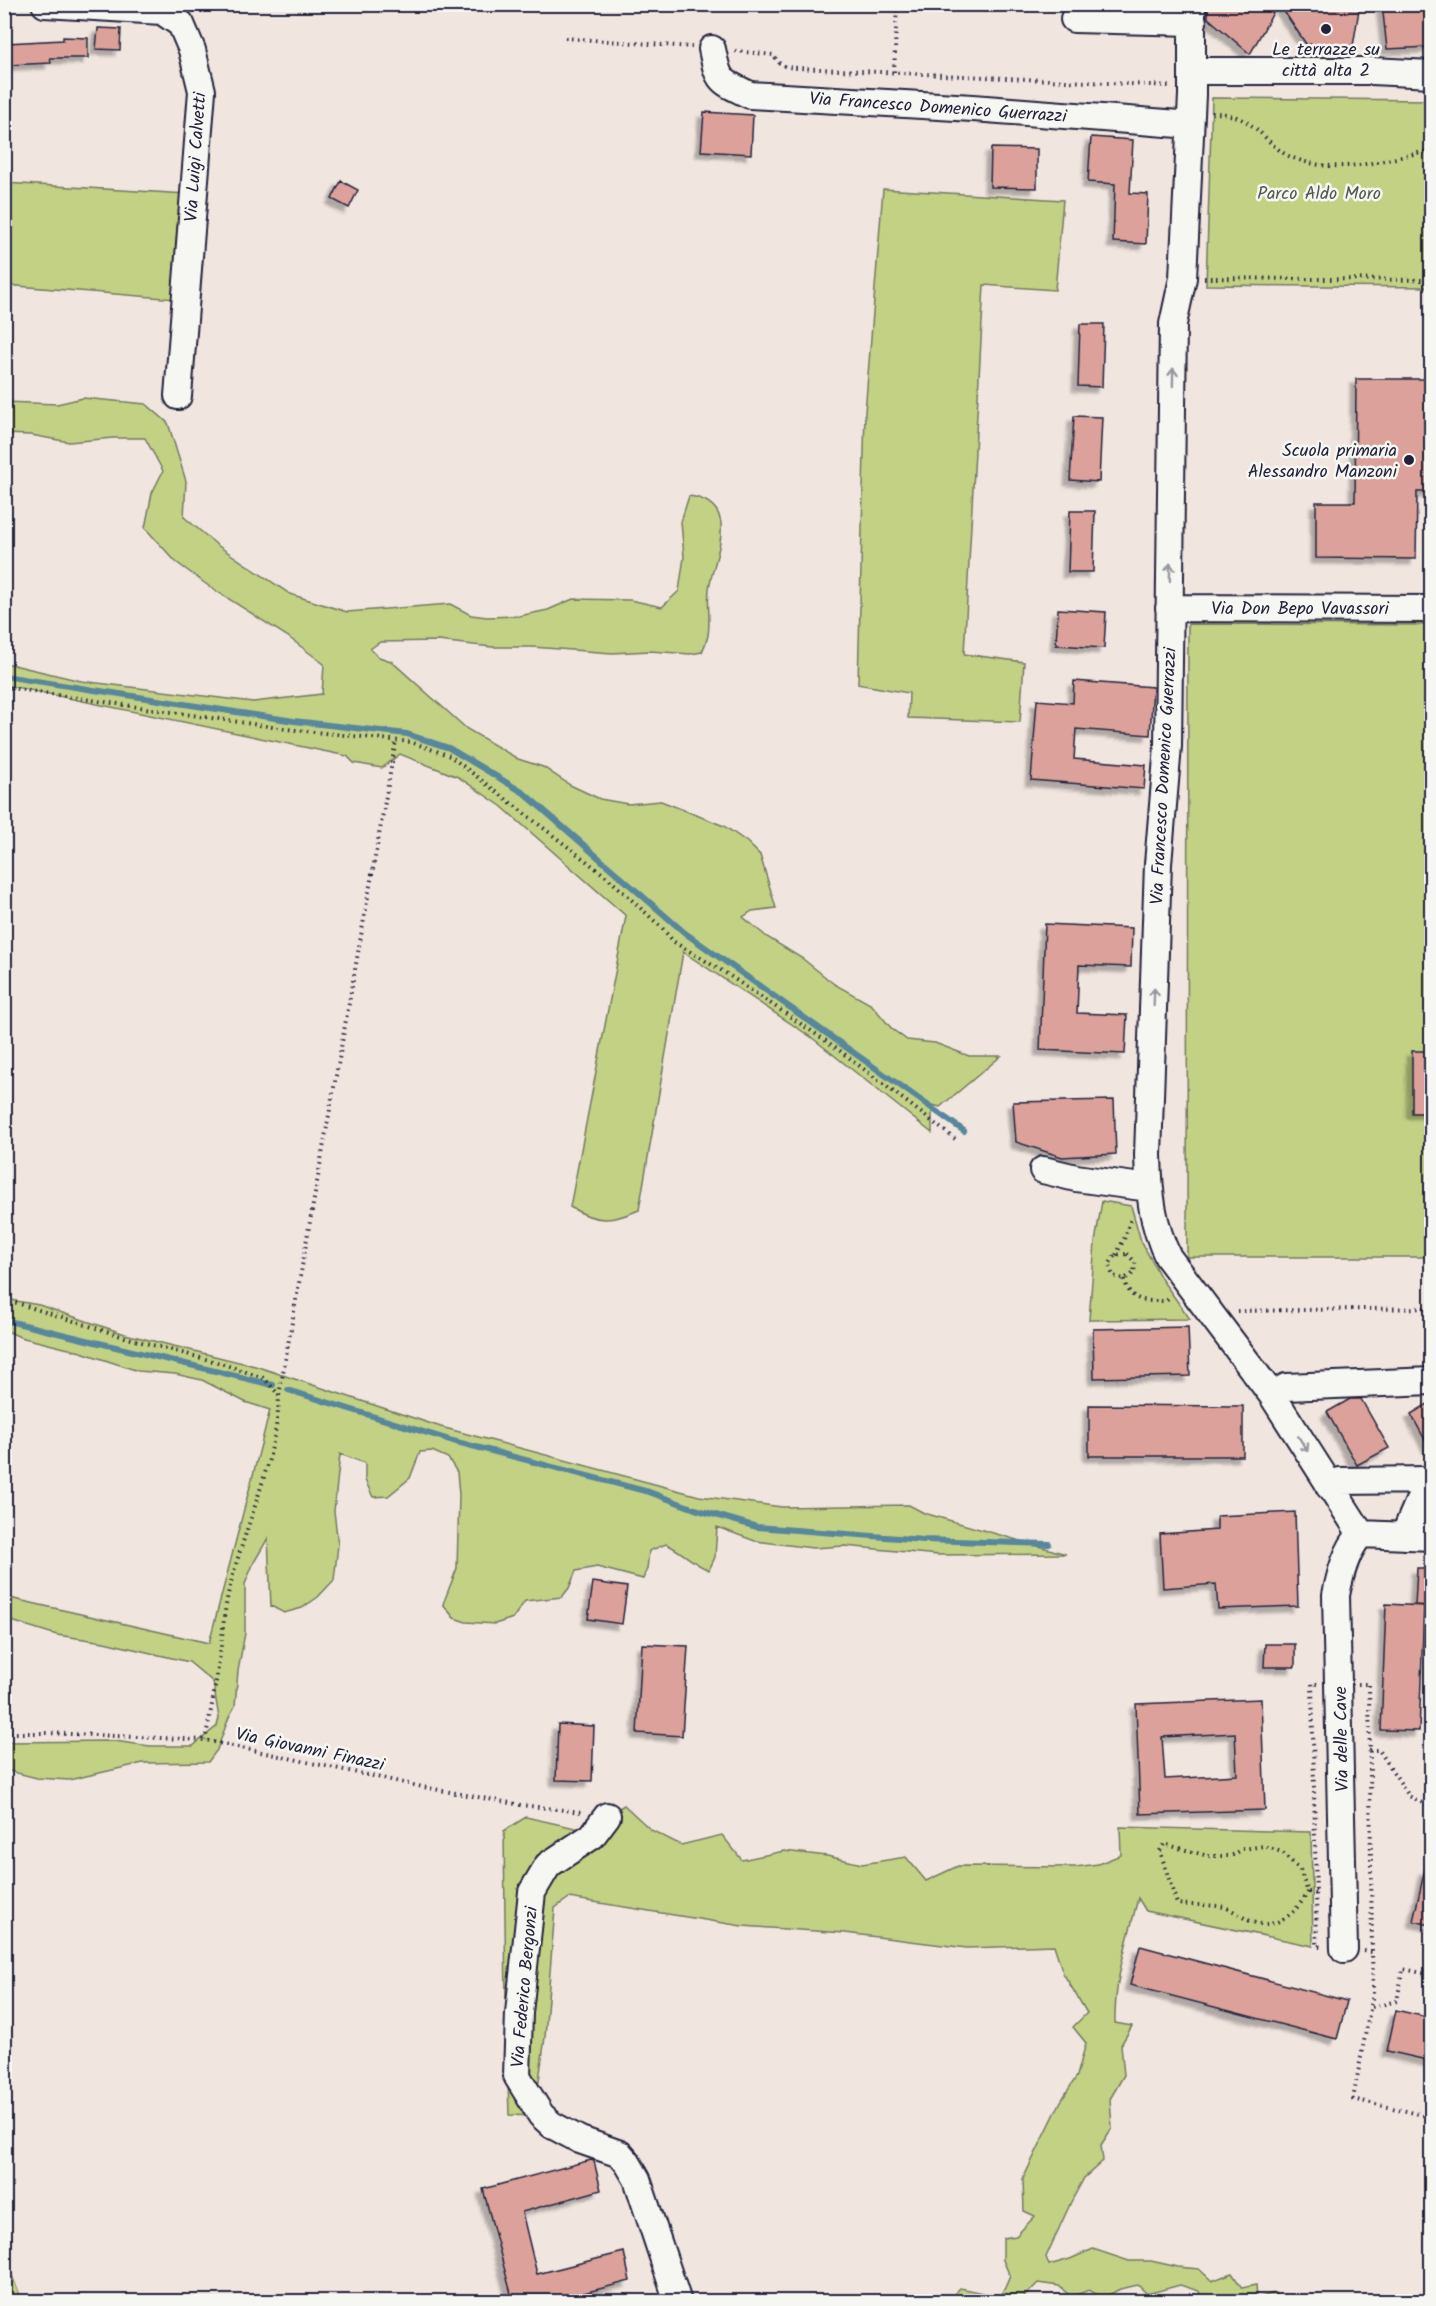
<svg xmlns="http://www.w3.org/2000/svg" width="1436" height="2306" font-family="Kalam,sans-serif">
<defs>
<filter id="shadow"><feDropShadow dx="-5.5" dy="5.5" stdDeviation="1.5" flood-color="#0004"/></filter>
</defs>
<rect width="100%" height="100%" fill="#f1e5e0"/>
<filter id="ink" filterUnits="userSpaceOnUse"><feTurbulence type="fractalNoise" baseFrequency=".0167" numOctaves="2"/><feDisplacementMap in="SourceGraphic" scale="12" xChannelSelector="R" yChannelSelector="G"/><feConvolveMatrix kernelMatrix="1 2 1 2 8 2 1 2 1" color-interpolation-filters="sRGB"/></filter>
<g filter="url(#ink)">
<path fill="#c3d185" stroke="#727a60" stroke-width="1.5" d="M1212,98L1431,100V287L1206,285Z
M4,183L187,194L176,299L5,285Z
M883,189L1063,200L1055,290L984,285L964,654L1024,662L1020,722L908,718L909,693L858,684L865,412Z
M83,398L146,404L168,423L186,481L184,517L217,545L290,594L347,612L450,604L471,615L487,617L519,616L548,610L573,599L630,600L662,607L679,591L684,557L681,521L689,496C740,503 717,550 710,583C706,600 711,618 708,635C707,641 704,647 702,652L690,654L650,651L612,653L532,647H492L438,641L380,642L370,649L379,657L391,661L467,729L518,759L543,767L570,785L600,799L628,804L661,801L724,826L747,842L760,855L776,908L752,911L743,917L767,937L803,959L834,984L872,1005L892,1029L907,1040L935,1043L969,1056H1001L940,1107L932,1105V1133L811,1037L683,952L639,1210C611,1222 597,1223 570,1207L626,916L501,806L458,777L400,754L382,768L354,763L347,756L5,685V663L81,681L253,702L322,694L324,664L287,636L210,587L176,562L145,528L152,493L163,471L145,438H113L69,442L31,435L5,434V402L57,404Z
M1188,624L1431,625V643H1428L1426,803H1432L1431,1257H1187Z
M1102,1201L1131,1206L1141,1241L1162,1280L1190,1319L1089,1320L1095,1242Z
M5,1299L39,1305L125,1334L255,1366L441,1427L699,1496L782,1507L909,1505L924,1513L1066,1554L938,1555L845,1546L813,1548L755,1541L717,1527L715,1557L709,1570C693,1564 682,1551 666,1544L649,1551L647,1569L643,1579L597,1567L576,1571L569,1588L562,1597L525,1601L513,1618L495,1624L466,1622L454,1618L443,1604L457,1568L459,1495L457,1472L448,1458L432,1451L420,1452L410,1478L388,1496L373,1497L365,1480V1463L340,1454L334,1511L338,1545L334,1580L318,1597L302,1608L284,1613L271,1606L268,1538L254,1562L245,1584V1633L238,1671L235,1706L229,1717L217,1750L208,1762L143,1763L69,1780L37,1778L5,1770V1742L114,1741L150,1746H193L217,1726L219,1718L213,1682L189,1662L104,1642L57,1635L5,1619V1597L209,1643L270,1410L245,1402L202,1380L175,1374L138,1371L81,1352L20,1337L5,1330Z
M624,1805L651,1830L681,1845L722,1835L742,1860L784,1851L827,1856L862,1864L906,1857L926,1881L958,1866L1076,1867L1098,1864L1121,1855L1120,1827L1311,1832L1313,1946L1146,1911L1138,1898C1128,1940 1114,1979 1115,2023L1132,2026L1121,2045L1124,2075L1110,2099L1112,2128L1101,2145L1103,2161L1084,2178L1071,2202L1046,2257L1049,2265L1070,2259L1093,2249L1129,2261H1151L1178,2267L1199,2269L1212,2281L1232,2273L1242,2288L1256,2285L1257,2298L1275,2293L1277,2301H1206L1201,2299L1199,2291L1180,2285L1147,2294L1138,2285L1120,2289L1103,2298L1089,2290L1071,2297L1059,2286L1038,2283L1020,2301H947L960,2288L1001,2297L1010,2276L1003,2260V2238L1016,2236L1035,2216L1024,2211L1023,2179L1061,2101L1077,2076L1086,2043L1073,2027L1087,2013L1063,1973L1054,1945L967,1948L845,1933L742,1926L569,1898L555,1908L545,2037L534,2116L509,2115L506,2009L504,1831L526,1817L584,1830Z
M5,2258L22,2301H8L5,2292Z"/>
<g fill="none" stroke-linecap="round" stroke-linejoin="round">
<path stroke="#59879c" stroke-width="6" d="M4,676L294,721L407,734L449,748L524,793L685,933L964,1131
M4,1320L273,1385
M288,1390L453,1441L649,1492L695,1509L757,1527L924,1540L1049,1544"/>
</g>
<path fill="#dba19a" stroke="#22223b" stroke-width="1.5" fill-rule="evenodd" filter="url(#shadow)" d="M1208,4H1278L1250,54L1208,18Z
M1279,4H1360L1353,46L1306,44Z
M1382,4H1425L1431,23V47L1387,49Z
M98,28L121,29L120,50L96,49Z
M63,37L88,38V58H50L51,63L8,65L6,43L63,40Z
M704,112L753,115L751,154L701,151Z
M1091,137L1133,140L1130,193L1148,194L1146,244L1113,242L1115,184L1088,182Z
M991,148L1037,149V188L990,187Z
M341,181L358,190L349,208L332,199Z
M1080,324H1104L1102,387L1078,386Z
M1356,379H1431V492H1417L1416,559L1316,558V502H1355Z
M1074,416L1102,417L1099,482L1070,480Z
M1070,511H1095L1093,572H1068Z
M1058,609L1106,612L1104,648L1056,645Z
M1074,681L1153,687L1150,735L1076,729L1074,759L1146,765L1144,789L1031,780L1037,700L1073,703Z
M1045,924L1132,928L1131,967L1079,965L1077,1013L1127,1015L1125,1054L1040,1050Z
M1412,1051H1429V1113H1412Z
M1114,1100L1116,1154L1062,1157L1016,1142L1013,1102Z
M1188,1327L1190,1376L1094,1378L1093,1329Z
M1350,1399H1361L1389,1448L1357,1465L1327,1412Z
M1431,1402V1451L1411,1414Z
M1089,1405L1243,1406V1456H1089Z
M1295,1512L1298,1606L1218,1609L1216,1584L1163,1588L1160,1534L1217,1530V1516Z
M1417,1568H1431V1606L1415,1605Z
M593,1582L627,1587L622,1624L588,1619Z
M1386,1604L1424,1606L1419,1731L1381,1730Z
M642,1644L688,1646L682,1736L637,1733Z
M1265,1644H1295V1667H1264Z
M1261,1699L1265,1810L1140,1814L1136,1704ZM1235,1733L1237,1775L1165,1779L1162,1737Z
M558,1724L594,1726L592,1781L556,1780Z
M1425,1869L1431,1870V1925L1413,1921Z
M1140,1946L1347,2001L1337,2039L1130,1985Z
M1396,2010L1431,2018V2061L1387,2051Z
M591,2160L594,2161L601,2190L522,2212L537,2274L624,2252L630,2281L553,2301H513L483,2189Z"/>
<g fill="none" stroke-linecap="round" stroke-linejoin="round">
<g stroke="#22223b" stroke-width="30">
<path id="minor" d="M45,4L162,11L181,24L192,50L202,91L178,396
M1192,4V95L1183,278L1173,324L1168,746L1158,864L1148,1155C1149,1192 1152,1224 1168,1257L1272,1395L1361,1534
M1074,19L1193,22
M712,49C719,83 719,80 750,95L973,108L1179,124L1190,121
M1192,71H1372L1432,74
M1169,608L1432,609
M1043,1170L1076,1178L1149,1188
M1272,1395L1286,1387L1432,1381
M1329,1486L1340,1481L1432,1480
M1404,1536L1428,1480
M607,1816L592,1836L548,1865L532,1892L519,2013L517,2076L541,2115L552,2125L580,2140L620,2154L627,2162L637,2179L678,2302
M1344,1949L1336,1595C1340,1575 1346,1550 1361,1534L1432,1537"/>
</g>
<path stroke="#22223b" stroke-width="4" stroke-dasharray="1.5 4.5" stroke-linecap="butt" d="M565,38L692,47
M735,51L774,55C779,67 786,67 798,68L1171,86
M894,72L897,4
M1212,113C1261,113 1262,149 1299,160C1344,175 1387,159 1432,150
M1204,278L1432,280
M4,687L286,729L411,742L450,756L607,877L662,928L674,942L724,972L835,1047L955,1139
M1127,1254L1135,1262L1134,1273L1124,1279L1113,1276L1109,1265L1115,1255Z
M1116,1255L1125,1237L1131,1218
M1124,1279C1131,1303 1144,1301 1166,1301L1171,1297
M4,1299L134,1340L220,1363L264,1378L279,1395C278,1456 245,1526 230,1586C224,1608 223,1632 220,1654C216,1683 211,1712 205,1740
M1237,1311L1432,1308
M279,1395L396,740
M1317,1684L1312,1683L1317,1946H1324
M1358,1684H1369L1372,1952
M4,1733H49L205,1740L423,1787L521,1805L581,1812
M1369,1750H1379L1409,1796L1432,1808
M1308,1892C1296,1913 1275,1933 1248,1920C1240,1916 1232,1909 1224,1907C1208,1904 1193,1906 1177,1904L1160,1851L1164,1844L1208,1856H1231L1243,1849L1264,1846L1282,1852L1300,1870L1308,1892H1316
M1364,1951L1372,1952L1373,1994L1353,2099L1432,2117
M1372,2007L1397,2001L1403,1969L1432,1975"/>
<use href="#minor" stroke="#f6f6f2" stroke-width="26"/>
</g>
<defs><path id="oneway-shaft" d="M-6 0H5M1.5-3L5.5 0L1.5 3" fill="none" stroke-width="1.6" stroke-linecap="round" stroke-linejoin="round" transform="scale(1.5)"/></defs>
<g stroke="#9797a0">
<use href="#oneway-shaft" transform="translate(1173 377) rotate(-89)"/>
<use href="#oneway-shaft" transform="translate(1170 572) rotate(-89)"/>
<use href="#oneway-shaft" transform="translate(1154 997) rotate(-88)"/>
<use href="#oneway-shaft" transform="translate(1303 1444) rotate(58)"/>
</g>
</g>
<g fill="#22223b" stroke="#f6f6f2" stroke-width="2">
<circle cx="1326" cy="29" r="6"/>
<circle cx="1409" cy="460" r="6"/>
</g>
<g text-anchor="middle" stroke-width="5" stroke-linejoin="round" paint-order="stroke">
<g font-size="18" fill="#22223b" stroke="#f6f6f2">
<text x="1326" y="55">Le terrazze su<tspan x="1326" dy="21">città alta 2</tspan></text>
<text x="1397" y="456" text-anchor="end">Scuola primaria<tspan x="1397" dy="21">Alessandro Manzoni</tspan></text>
</g>
<g font-size="18" fill="#22223b" stroke="#f6f6f2">
<text transform="translate(938 107) rotate(4)" y="6">Via Francesco Domenico Guerrazzi</text>
<text transform="translate(195 157) rotate(-86)" y="6">Via Luigi Calvetti</text>
<text x="1300" y="614">Via Don Bepo Vavassori</text>
<text transform="translate(1163 776) rotate(-87)" y="6">Via Francesco Domenico Guerrazzi</text>
<text transform="translate(1341 1739) rotate(-91)" y="6">Via delle Cave</text>
<text transform="translate(310 1749) rotate(12)" y="6">Via Giovanni Finazzi</text>
<text transform="translate(524 1987) rotate(-85)" y="6">Via Federico Bergonzi</text>
</g>
<g font-size="18" fill="#525751" stroke="#f6f6f2">
<text x="1319" y="199">Parco Aldo Moro</text>
</g>
</g>
<rect width="1436" height="2306" fill="none" stroke="#f6f6f2" stroke-width="24"/>
<rect x="12" y="12" width="1412" height="2282" fill="none" stroke="#22223b" stroke-width="2" filter="url(#ink)"/>
</svg>
